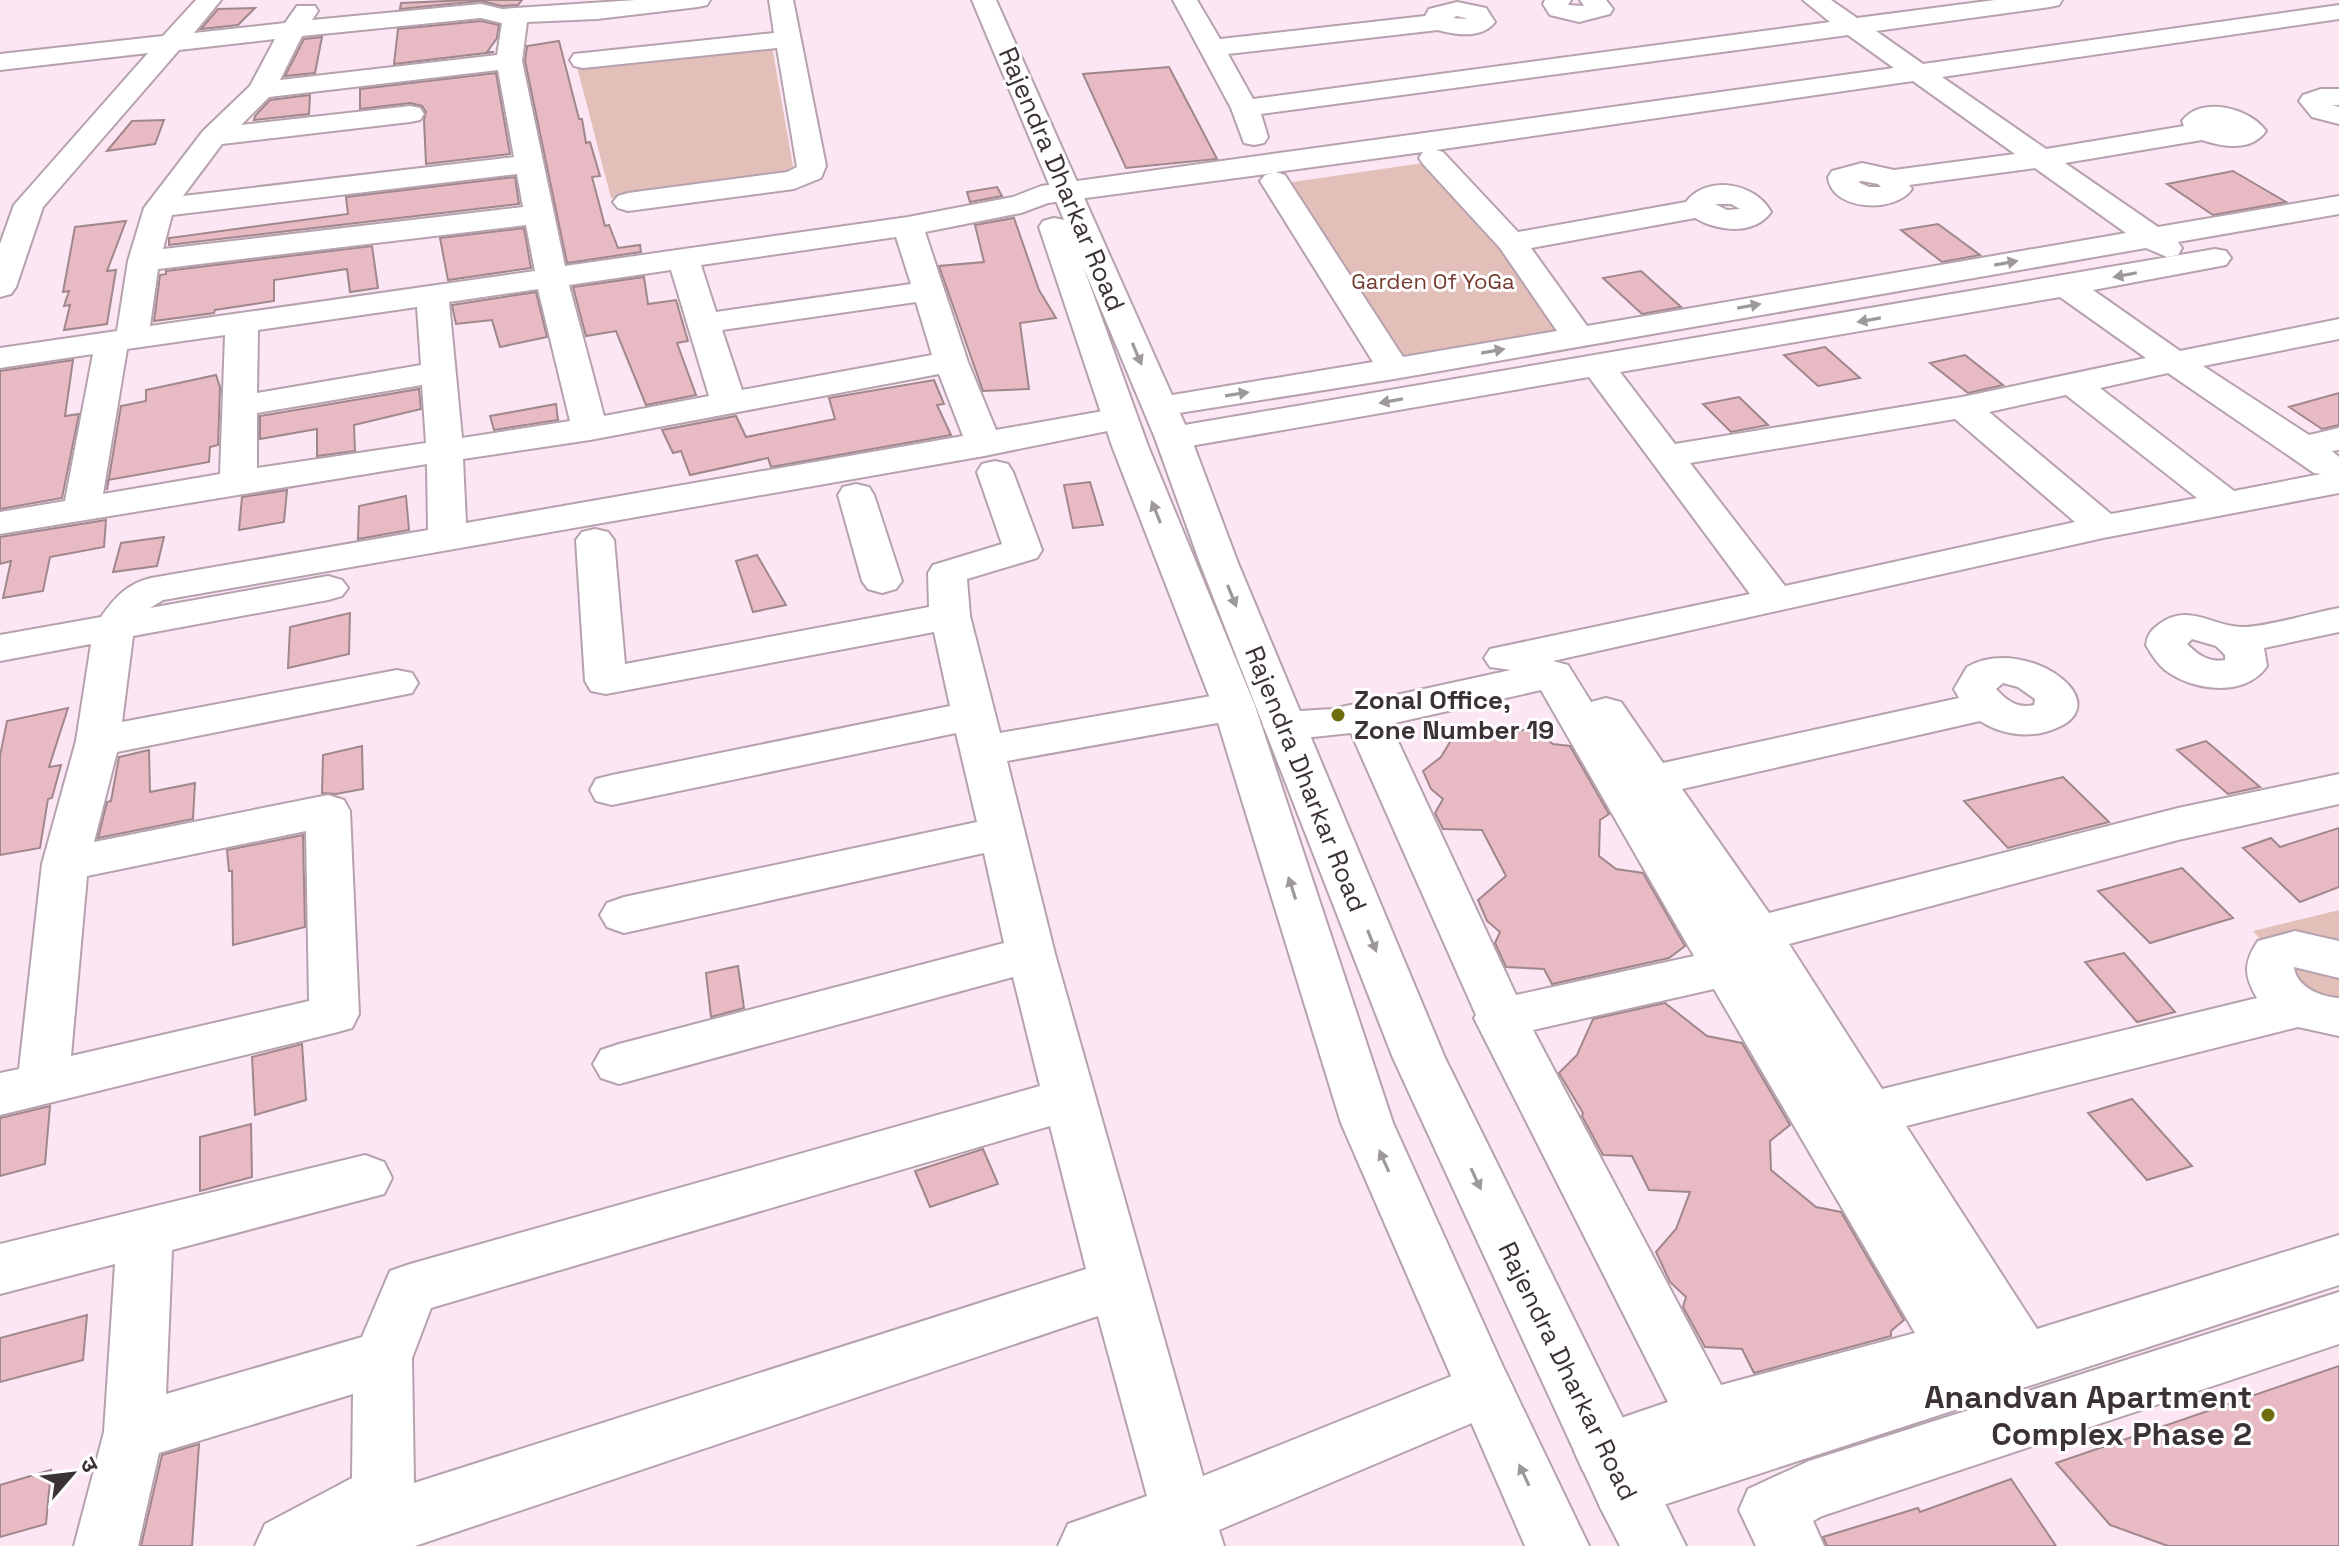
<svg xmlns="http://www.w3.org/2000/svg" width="2339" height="1546" font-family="'Space Grotesk','Noto Sans Devanagari',sans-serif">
<rect width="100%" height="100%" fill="#fde6f4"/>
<path fill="#e2bfb8" d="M772,46L795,178L611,198L577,67Z
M1430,162L1565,331L1401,362L1286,183Z
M2339,910V1028L2253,931Z"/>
<path fill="#e8bac3" stroke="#a0878c" stroke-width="2" d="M469,0H522L518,5L502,6L481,1L400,9L401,3Z
M255,8L238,25L201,29L218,9Z
M481,21L499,25L497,38L487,52H494L394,64L398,29Z
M322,37L315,73L285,76L304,39Z
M559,41L579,119H582L586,143L590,142L600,176L592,177L605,226L609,225L618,248L640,245L641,252L567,263L525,61L527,46Z
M1169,67L1217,159L1126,168L1083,74Z
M496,73L510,154L426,164L424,120L426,112L422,106L410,103L360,109V89Z
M310,95L309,114L254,120L255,116L270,100Z
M164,120L155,144L107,151L132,121Z
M2233,171L2286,202L2213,215L2167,184Z
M515,177L519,204L169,245V238L348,214L346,197Z
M997,187L1002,196L970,202L967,192Z
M1014,218L1039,290L1056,318L1020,323L1029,389L983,391L939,266L984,262L975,225Z
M126,221L107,271L116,270L107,324L64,330L70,305L64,306L69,291L63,292L75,227Z
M1938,224L1980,255L1942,262L1901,230Z
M524,228L531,268L448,280L440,238Z
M372,246L378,288L350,292L347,269L274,280V301L215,310L214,313L154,321L160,275L166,274V271Z
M1641,271L1681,307L1642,314L1603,278Z
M644,277L648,304L676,300L688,341L677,343L696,395L646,405L616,331L586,336L573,287Z
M536,292L547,337L500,347L492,320L456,324L452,305Z
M1825,347L1860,378L1818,386L1784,355Z
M1965,355L2003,385L1968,393L1930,363Z
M73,360L65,416L79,414L62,498L0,509V371Z
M216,375L220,387L218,445L210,447L209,462L108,480L107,490L121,406L146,401V390Z
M934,380L944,404L937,405L951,435L771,467L768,458L690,475L681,451L673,453L662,430L736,416L746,437L835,419L829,398Z
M419,389L421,409L354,425L355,451L317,456V429L260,439V416Z
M2339,393V425L2322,429L2289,407Z
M1739,397L1768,425L1731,432L1703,404Z
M556,404L558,420L494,430L490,416Z
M1090,482L1103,525L1073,528L1064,485Z
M287,490L284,522L239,530L242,497Z
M406,496L409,530L358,539L359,506Z
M106,520L104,547L50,557L43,591L3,598L11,561L0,564V537Z
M164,537L157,566L113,572L121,543Z
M757,555L786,605L753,612L736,561Z
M350,613L349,654L288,668L290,627Z
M68,708L49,767L61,765L52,798L48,799L40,848L0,855V756L7,721Z
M1532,728L1553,744L1570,746L1609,814L1600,820L1599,856L1616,869L1643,873L1685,946L1669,958L1552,984L1544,969L1506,967L1495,943L1500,932L1487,921L1478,900L1506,876L1482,830L1443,829L1435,813L1443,799L1431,789L1423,771L1441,757L1453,737L1497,736Z
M2206,741L2260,787L2228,794L2177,750Z
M362,746L363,789L336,794L322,793L323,755Z
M149,750L150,792L195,783L193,819L98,838L107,802L111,801L119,757Z
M2063,777L2109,822L2008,848L1964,801Z
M2339,828V887L2300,902L2243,848L2271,838L2280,847Z
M303,835L305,927L233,945L232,871H229L227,850Z
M2182,868L2233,918L2150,943L2098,891Z
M2124,953L2175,1012L2137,1022L2085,962Z
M738,966L744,1008L711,1017L706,973Z
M1665,1003L1707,1036L1742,1043L1790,1125L1770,1141L1771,1170L1816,1207L1841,1212L1904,1320L1891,1331V1336L1754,1373L1742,1349L1705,1347L1683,1307L1686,1297L1670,1282L1656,1252L1676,1229L1690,1192L1649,1190L1632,1156L1603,1155L1582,1116L1583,1113L1559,1073L1577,1055L1593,1019Z
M302,1044L306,1100L255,1115L252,1057Z
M2132,1099L2192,1166L2147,1180L2088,1113Z
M50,1106L45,1164L0,1176V1118Z
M251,1124L252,1177L200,1191V1137Z
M983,1149L998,1184L930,1207L915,1171Z
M87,1315L83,1360L0,1382V1338Z
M2339,1366V1546H2168L2110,1525L2056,1463Z
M199,1444L192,1546H141L162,1455Z
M51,1470L46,1524L0,1537V1485Z
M2011,1479L2056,1546H1827L1823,1537L1918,1508L1920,1512Z"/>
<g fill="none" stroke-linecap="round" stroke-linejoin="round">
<g stroke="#b6a1af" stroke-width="4">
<path id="minor" d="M196,0H221L194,33L285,23L297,6H315L318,11L312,20L481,4L502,9L636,0H710L707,5L698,7L597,19L527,22L522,61L565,266L908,217L1013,197L1041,186L1894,68L1848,35L1261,114L1268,137L1264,143L1254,145L1244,143L1231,108L1173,0H1197L1220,39L1425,16L1429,9L1457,2L1486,8L1495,22C1482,39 1456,35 1438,30L1228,54L1253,99L1830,22L1803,0H1831L1857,18L1995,0H2062L2059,5L2050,7L1876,31L1923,64L2339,5V19L1942,77L2046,149L2184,126L2182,121C2201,95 2250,108 2266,131C2251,152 2223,147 2202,140L2065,163L2158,227L2339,196V214L2178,242L2182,248L2178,255L2167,257L2146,248L1394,379L1160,416L1148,413L1143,406L1148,399L1373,362L1260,181L1265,175L1273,173L1048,203L1021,213L925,232L968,362L996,430L1120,408L1132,412L1138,419L1132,426L984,456L163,600L150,608L328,576L342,580L348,588L342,596L328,600L133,636L122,722L397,670L412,673L418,683L412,693L117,752L94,842L328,795L344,800L350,811L359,1014L352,1028L334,1033L0,1115V1073L19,1069L42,864L76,741L91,644L0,661V635L101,617C115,597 127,584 151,578L428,530L427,464L0,534V512L65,501L93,354L0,368V348L117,331L128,261L144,208L203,131L250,86L275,39L179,50L43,207L16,287L11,294L0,297V244L14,205L148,53L0,70V54L163,36ZM1457,16L1468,19L1453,18ZM481,18L502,23L497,55L280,80L302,36ZM498,70L514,157L183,196L222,144L410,122L420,120L424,114L420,108L410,106L241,125L269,97ZM1913,81L2015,154L1894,170L1862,163L1832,171L1828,177C1831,211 1895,214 1912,189L1909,185L2035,168L2126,233L1587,326L1531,248L1695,218C1717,231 1754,236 1771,212C1756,183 1707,174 1686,202L1518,232L1443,152L1436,150ZM1423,152L1419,158L1423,164L1500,248L1557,331L1403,357L1285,175L1276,172ZM517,174L523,207L163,249L172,215ZM1862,181L1878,184L1881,187H1869L1858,182ZM1715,204H1731L1740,209L1727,210ZM526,225L535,271L150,326L158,269ZM896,237L911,284L716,312L701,265ZM671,270L709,396L604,416L569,285ZM538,289L570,421L462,438L449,302ZM916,302L932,355L742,390L722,330ZM417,307L421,365L257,393L258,330ZM225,335L220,474L103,494L127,349ZM939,374L963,436L466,523L463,459L590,440ZM422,385L426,443L257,468V413ZM306,831L309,1001L71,1056L87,876Z
M769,0H793L826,166L821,178L794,189L628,211L618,208L613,202L618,196L628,193L787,172L797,167L777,48L583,68L574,66L570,60L574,54L774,33Z
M1545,0H1571L1568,5L1584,6L1580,0H1606L1613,9L1610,14L1579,22L1550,15L1543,4Z
M2321,89H2339V105H2332L2339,107V124L2312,117L2299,101L2303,95Z
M2215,249L2226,251L2231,258L2226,265L2093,290L2180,351L2339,319V339L2203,366L2309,435L2339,428V450L2332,451L2339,457V493L2103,538L1553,661L1568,665L1591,702L1606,698L1621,702L1663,763L1959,698L1954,689L1967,667C2028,632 2130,709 2045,732C2023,738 1999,733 1980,721L1682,789L1769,913L2178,808L2339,774V804L2178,840L1789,944L1882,1089L2257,998C2244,976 2243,963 2258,941L2295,931L2339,941V978L2294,967C2296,987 2321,997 2339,998V1036L2298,1027L1906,1126L2037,1329L2339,1235V1285L1623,1518L1601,1509L1592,1488L1597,1477L1583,1471L1574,1451L1583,1431L1668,1402L1474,1018L1476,1015L1351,733L1284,740L1269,736L1263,726L1269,716L1284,712L1332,709L1511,670L1490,667L1484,658L1490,649L1750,594L1589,377L1173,449L1160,446L1155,438L1160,430L1173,427ZM2060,297L2146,358L1962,397L1675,444L1620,372ZM2168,373L2314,473L2321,474L2234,491L2100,388ZM2066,395L2197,498L2111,514L1989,412ZM1955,419L2075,522L1785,586L1690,463ZM2003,683L2018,687L2035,699L2034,705C2018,709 2007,701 1996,689ZM1541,690L1676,925L1694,956L1516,995L1390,724ZM1705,893L1843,1115L1710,901ZM1714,989L1915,1333L1721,1385L1533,1030Z
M995,461L1008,464L1013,472L1042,550L1037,558L967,579L970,616L1000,733L1234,692L1249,696L1255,706L1249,716L1234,720L1007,761L1055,954L1203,1476L1484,1363L1505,1371L1514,1390L1505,1409L1219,1530L1224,1546H1058L1068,1524L1147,1496L1098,1316L415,1546H255L265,1524L352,1478L353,1394L159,1453L138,1546H74L104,1432L115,1264L0,1294V1244L365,1155L384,1162L392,1178L384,1194L172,1250L166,1394L362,1337L390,1271L410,1264L1040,1086L1013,977L619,1084L601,1078L593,1064L601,1050L619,1044L1004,943L984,853L624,933L607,927L600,915L607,903L624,897L977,822L956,733L612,805L596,801L590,790L596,779L612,775L950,706L934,632L606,694L591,691L585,681L576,540L582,532L595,529L608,532L614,540L625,664L929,607L928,573L933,565L1002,544L977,472L982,464ZM1050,1126L1086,1269L414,1483L412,1358L431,1308Z
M856,484L869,487L874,495L902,581L896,589L882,593L868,589L862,581L838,495L843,487Z
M2339,608V632L2264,648L2267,666C2246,698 2192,691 2165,670C2157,663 2151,654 2146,645C2147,636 2151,630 2158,625C2188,602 2211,626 2241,627C2263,628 2315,612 2339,608ZM2192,639L2216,646L2225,655V660C2209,663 2198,655 2187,644Z
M2339,1292V1344L1822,1516L1813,1521L1824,1546H1756L1739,1510L1748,1489L1809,1461Z"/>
</g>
<g stroke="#b6a1af" stroke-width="4">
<path id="major" d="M972,0H996L1191,438L1238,563L1445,1058L1686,1546H1620L1601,1509L1393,1058L1200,563L1155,438L1083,266L1148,446L1255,706L1393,1123L1505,1371L1589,1546H1525L1341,1123L1213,706L1112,446L1039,227L1043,221L1054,218L1064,220Z"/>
</g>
<use href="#minor" fill="#fff" fill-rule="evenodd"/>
<use href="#major" fill="#fff" fill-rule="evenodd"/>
</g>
<defs><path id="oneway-solid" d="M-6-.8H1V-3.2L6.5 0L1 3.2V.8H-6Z" transform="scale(2)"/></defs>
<g fill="#9d989c">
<use href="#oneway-solid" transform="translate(2006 263) rotate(-10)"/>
<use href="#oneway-solid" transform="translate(2125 275) rotate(169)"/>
<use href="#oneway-solid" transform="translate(1749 306) rotate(-10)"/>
<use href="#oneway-solid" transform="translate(1869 320) rotate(170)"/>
<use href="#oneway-solid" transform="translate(1493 351) rotate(-10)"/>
<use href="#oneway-solid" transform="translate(1137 354) rotate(67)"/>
<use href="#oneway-solid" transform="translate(1237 394) rotate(-9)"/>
<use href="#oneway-solid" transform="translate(1391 401) rotate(170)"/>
<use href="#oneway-solid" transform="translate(1156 512) rotate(-112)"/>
<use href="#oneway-solid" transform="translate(1232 596) rotate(68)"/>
<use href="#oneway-solid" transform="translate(1292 888) rotate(-108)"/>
<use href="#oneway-solid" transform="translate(1372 941) rotate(68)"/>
<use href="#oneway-solid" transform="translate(1384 1161) rotate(-114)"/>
<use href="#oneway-solid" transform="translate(1476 1179) rotate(65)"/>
<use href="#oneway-solid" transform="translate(1524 1475) rotate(-115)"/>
</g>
<g fill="#6f6d0d" stroke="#fff" stroke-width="3">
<circle cx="1338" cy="715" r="8"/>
<circle cx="2268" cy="1415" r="8"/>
</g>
<g text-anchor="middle" stroke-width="6" stroke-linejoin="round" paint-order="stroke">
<g font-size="22" fill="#753a30" stroke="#fff">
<text x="1433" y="289">Garden Of YoGa</text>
</g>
<g font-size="26" fill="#3b3238" stroke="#fff">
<text transform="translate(1062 179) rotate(67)" y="9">Rajendra Dharkar Road</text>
<text transform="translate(1306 779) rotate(68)" y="9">Rajendra Dharkar Road</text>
<text transform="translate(1568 1371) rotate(64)" y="9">Rajendra Dharkar Road</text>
</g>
<g font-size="26" font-weight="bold" fill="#3b3238" stroke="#fff" text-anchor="start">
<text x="1354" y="709">Zonal Office,<tspan x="1354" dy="30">Zone Number 19</tspan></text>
</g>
<g font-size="32" font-weight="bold" fill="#3b3238" stroke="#fff" text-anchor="end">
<text x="2252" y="1408">Anandvan Apartment<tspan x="2252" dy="37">Complex Phase 2</tspan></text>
</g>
</g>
<g transform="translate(72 1474) rotate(62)" stroke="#ffffff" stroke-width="6" paint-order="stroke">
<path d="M0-6L14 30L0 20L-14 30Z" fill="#3b3238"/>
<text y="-12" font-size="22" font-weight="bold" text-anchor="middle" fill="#3b3238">उ</text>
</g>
</svg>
